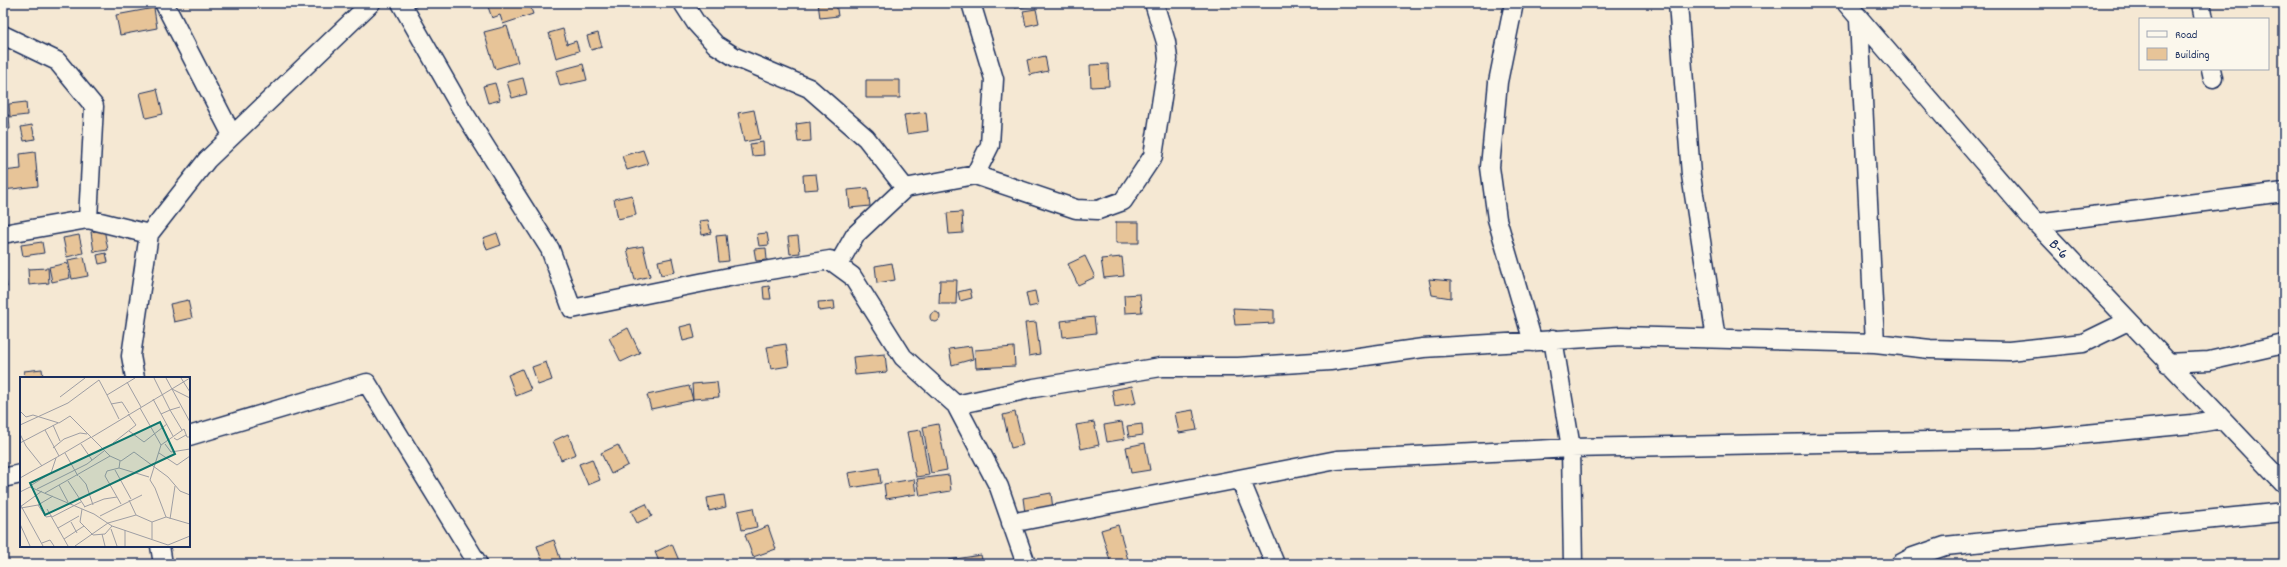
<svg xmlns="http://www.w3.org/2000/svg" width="2287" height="567" font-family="Dekko,sans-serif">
<rect width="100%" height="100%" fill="#f5e8d3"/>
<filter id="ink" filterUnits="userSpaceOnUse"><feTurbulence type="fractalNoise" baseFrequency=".025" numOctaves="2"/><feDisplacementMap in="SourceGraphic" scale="8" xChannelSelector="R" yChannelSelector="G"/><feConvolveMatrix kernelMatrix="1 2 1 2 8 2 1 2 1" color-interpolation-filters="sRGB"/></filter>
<g filter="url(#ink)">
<path fill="#e7c498" stroke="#1b2f5e" d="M529,3L533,14L503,24L500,15L492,18L487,4Z
M818,3H836L838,16L820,18Z
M1014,3H1035V5L1015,8Z
M154,8L157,28L120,35L116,15Z
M1036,9L1039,23L1026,26L1023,11Z
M507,26L518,62L495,69L484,32Z
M563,29L567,44L576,41L579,51L556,58L549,33Z
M598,33L602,47L591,50L587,36Z
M1045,56L1048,71L1030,75L1027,60Z
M583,64L587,80L560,86L556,71Z
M1108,64L1109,86L1091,87L1090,65Z
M523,78L527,94L512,98L507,82Z
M866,80H900V98H866Z
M495,83L500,100L488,103L483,86Z
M157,89L163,114L146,118L140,93Z
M26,102L27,115L10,117L9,104Z
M754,110L760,139L744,142L738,113Z
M926,112L928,131L907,134L904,115Z
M9,115L10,129H3V116Z
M810,122L811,141L798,142L796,124Z
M32,125L35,139L24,141L21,127Z
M763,142L764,155L752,156L750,144Z
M643,150L648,164L627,170L622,156Z
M35,152L38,186L3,190V171L21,169L20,154Z
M816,174L818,189L804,190L803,175Z
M868,188L870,206L850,208L848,190Z
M632,195L636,215L618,219L614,199Z
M962,212L963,233L949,234L947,213Z
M708,220L711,233L702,235L699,221Z
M1116,222H1139V243H1116Z
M104,229L108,250L94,252L91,232Z
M497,233L501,245L487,250L483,238Z
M767,233L769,245L759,246L757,234Z
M79,235L83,253L67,257L63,238Z
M726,235L729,261L719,262L716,236Z
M798,236L800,253L790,254L788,237Z
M42,242L44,253L23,256L21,245Z
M643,246L650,276L635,280L627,249Z
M766,248L767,260L756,261L754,249Z
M106,253L108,262L99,264L97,255Z
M1085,256L1095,277L1078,285L1068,264Z
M84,257L88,276L72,279L68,260Z
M1122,257L1124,276L1104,278L1101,259Z
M672,258L675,272L661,275L658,261Z
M67,263L70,278L52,282L49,267Z
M892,263L895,280L877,283L875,266Z
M48,268L49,283L29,285L28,269Z
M3,269L7,287L3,288Z
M1429,279L1451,281V298L1432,295Z
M940,280H957L956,304H939Z
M769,286L771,299H764L763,287Z
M970,289L972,298L960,301L958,292Z
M1035,291L1038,305L1029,307L1026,293Z
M1140,294L1142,312L1125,313L1124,295Z
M188,300L192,318L174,322L170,304Z
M834,301L835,309L819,311L818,302Z
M1233,308L1274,310V323L1235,325Z
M930 317a5 5 0 1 1 10 0a5 5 0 1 1-10 0Z
M1094,317L1096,333L1063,337L1061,321Z
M1036,322L1040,354L1029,356L1025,323Z
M692,324L695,338L683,341L680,327Z
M628,328L640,353L621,362L609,338Z
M786,344L789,366L771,369L767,347Z
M971,346L973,359L952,365L949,349Z
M1014,347L1015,366L976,368L975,350Z
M885,354L887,372L855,375L853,357Z
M546,362L552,380L538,385L532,367Z
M42,369L43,378H25L24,371Z
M522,369L531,390L516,396L508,375Z
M717,382L719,397L693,399L692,384Z
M689,386L693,400L651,409L647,395Z
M1132,386L1136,403L1115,407L1112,390Z
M1193,410L1197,430L1179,433L1175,413Z
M1015,412L1023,445L1011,448L1003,415Z
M1094,422L1099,445L1081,449L1076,425Z
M1122,422L1125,439L1107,442L1104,425Z
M938,424L947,470L931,473L923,427Z
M1142,424L1143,435L1129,437L1127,426Z
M921,430L929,475L916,477L907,432Z
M568,434L576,454L561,460L553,441Z
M1145,443L1150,470L1131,473L1126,447Z
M618,445L628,465L611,474L601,453Z
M592,459L600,480L588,485L579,464Z
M879,468L881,483L851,488L848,473Z
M949,475L951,491L920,496L917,479Z
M914,479L916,494L886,499L884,484Z
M1051,493L1053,509L1025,513L1023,498Z
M724,495L726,507L709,511L707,498Z
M646,504L652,516L637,523L631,511Z
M753,508L757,527L742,530L738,511Z
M1118,525L1129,563L1127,564H1111L1101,530Z
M768,526L776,549L753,557L745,535Z
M554,540L561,561L543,564L537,546Z
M672,544L680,563L660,564L655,552Z
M981,555L983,564H950L949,560Z"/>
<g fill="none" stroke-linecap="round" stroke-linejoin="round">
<g stroke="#1b2f5e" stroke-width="21">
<path id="street" d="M164,3L232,135
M401,3L461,108L550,249L572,309L734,276L830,260L852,276L903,357L956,405L999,487L1026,564
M683,3L696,23L716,45L735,57L809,88L866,138L905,188
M971,3L994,79L990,145L975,175
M1514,3L1498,82L1490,167L1497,219L1533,342
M1678,3L1691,175L1716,339
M1846,3L2036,223L2284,484
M2201,3L2204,19
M1859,20L1875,343
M3,35L57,61L94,106L88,219
M2211,69L2213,78
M2036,223L2284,192
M3,234L88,219L149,234
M838,265L855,235L905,188L975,175L1076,209L1098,210L1123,201L1153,156L1168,59L1166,42L1154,3
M1553,339L1571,448L1573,564
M2167,363L2209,361L2284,344
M135,378L131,356L149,234L207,160L371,3
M956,405L1034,388L1161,367H1238L1330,361L1423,348L1621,336L1875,343L1930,349L2009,351L2083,343L2128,321
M189,436L367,383L478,564
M3,478L21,474
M1240,479L1275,564
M1011,523L1337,460L1571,448L2033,439L2192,424L2222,419
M160,546L163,564
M1900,564L1913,557L1945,546L2284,512"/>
</g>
<use href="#street" stroke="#fbf7ec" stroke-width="18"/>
</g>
</g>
<g text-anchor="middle" stroke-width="3.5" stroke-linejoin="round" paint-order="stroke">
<g font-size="16" fill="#1b2f5e" stroke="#fbf7ec">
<text transform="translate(2060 248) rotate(47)" y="6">B-6</text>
</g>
</g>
<g transform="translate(20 377)">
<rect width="170" height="170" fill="#f5e8d3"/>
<path fill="none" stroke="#9e9ea4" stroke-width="1" d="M134,1L150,33L160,30M146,1L170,45M161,1L170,15M107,5L121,30M152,12L170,21M87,18L99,42M40,20L65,1M133,22L153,59M91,27L102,25L109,36M120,31L141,68L130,103L135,111L146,140L170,147M0,34L6,40L13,38L39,46L50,39L90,79L101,84L114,75L148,100L160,114L170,118M141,37L150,33L162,53M0,48L48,26L79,3L87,18L115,1M33,48L40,64M25,53L39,79L71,60M109,54L124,65L147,47M0,57L6,69L22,89M72,60L170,1M154,61L157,63L166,58M0,66L38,46M93,66L116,48L108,37M61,67L72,83M145,67L151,75L170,72M141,68L164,52L167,60H170M33,71L44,62L60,56L67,57M45,76L58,99M139,76L157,88L170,79M100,84L99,91L87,94L85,99L101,127M99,91L129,100M95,93L111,122M59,99L66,107L73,128M0,101L39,79M48,104L65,130M39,108L48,125M10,109L31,96L36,81M17,112L67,87L84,74M0,115L10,110L74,137L92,149L148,168L170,159M25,116L90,79M109,123L116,138L132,145L146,140M0,127L23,169M18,128L26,140L32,139M0,130L22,114M64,130L84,122L97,120M1,131L18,128L33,119M27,132L48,169M62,132L60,145L73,158M80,139L122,118M32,140L61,125M150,142L155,109M51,145L57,156M0,147L10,169M38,151L59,139M91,152L97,169M105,153V169M82,157L85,169M73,158L85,157L92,149M44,162L64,149M132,162V145M22,166L30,163L34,169M55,169L88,146L116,138"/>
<path fill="#0f766e" fill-opacity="0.15" stroke="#0f766e" stroke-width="2" d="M140,45L155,77L25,138L10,106Z"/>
<rect width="170" height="170" fill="none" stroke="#1b2f5e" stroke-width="2"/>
</g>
<rect width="2287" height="567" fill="none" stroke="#fbf7ec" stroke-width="16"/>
<rect x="8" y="8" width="2271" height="551" fill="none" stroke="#1b2f5e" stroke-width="1.5" filter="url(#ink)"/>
<rect x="2139" y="18" width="130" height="52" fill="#fbf7ec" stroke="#a1a7b3"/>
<rect x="2147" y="31" width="20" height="6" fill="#fbf7ec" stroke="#a1a7b3"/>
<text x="2175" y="38" font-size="12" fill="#1b2f5e">Road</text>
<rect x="2147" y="48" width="20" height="12" fill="#e7c498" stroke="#a1a7b3"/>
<text x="2175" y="58" font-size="12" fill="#1b2f5e">Building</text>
</svg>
